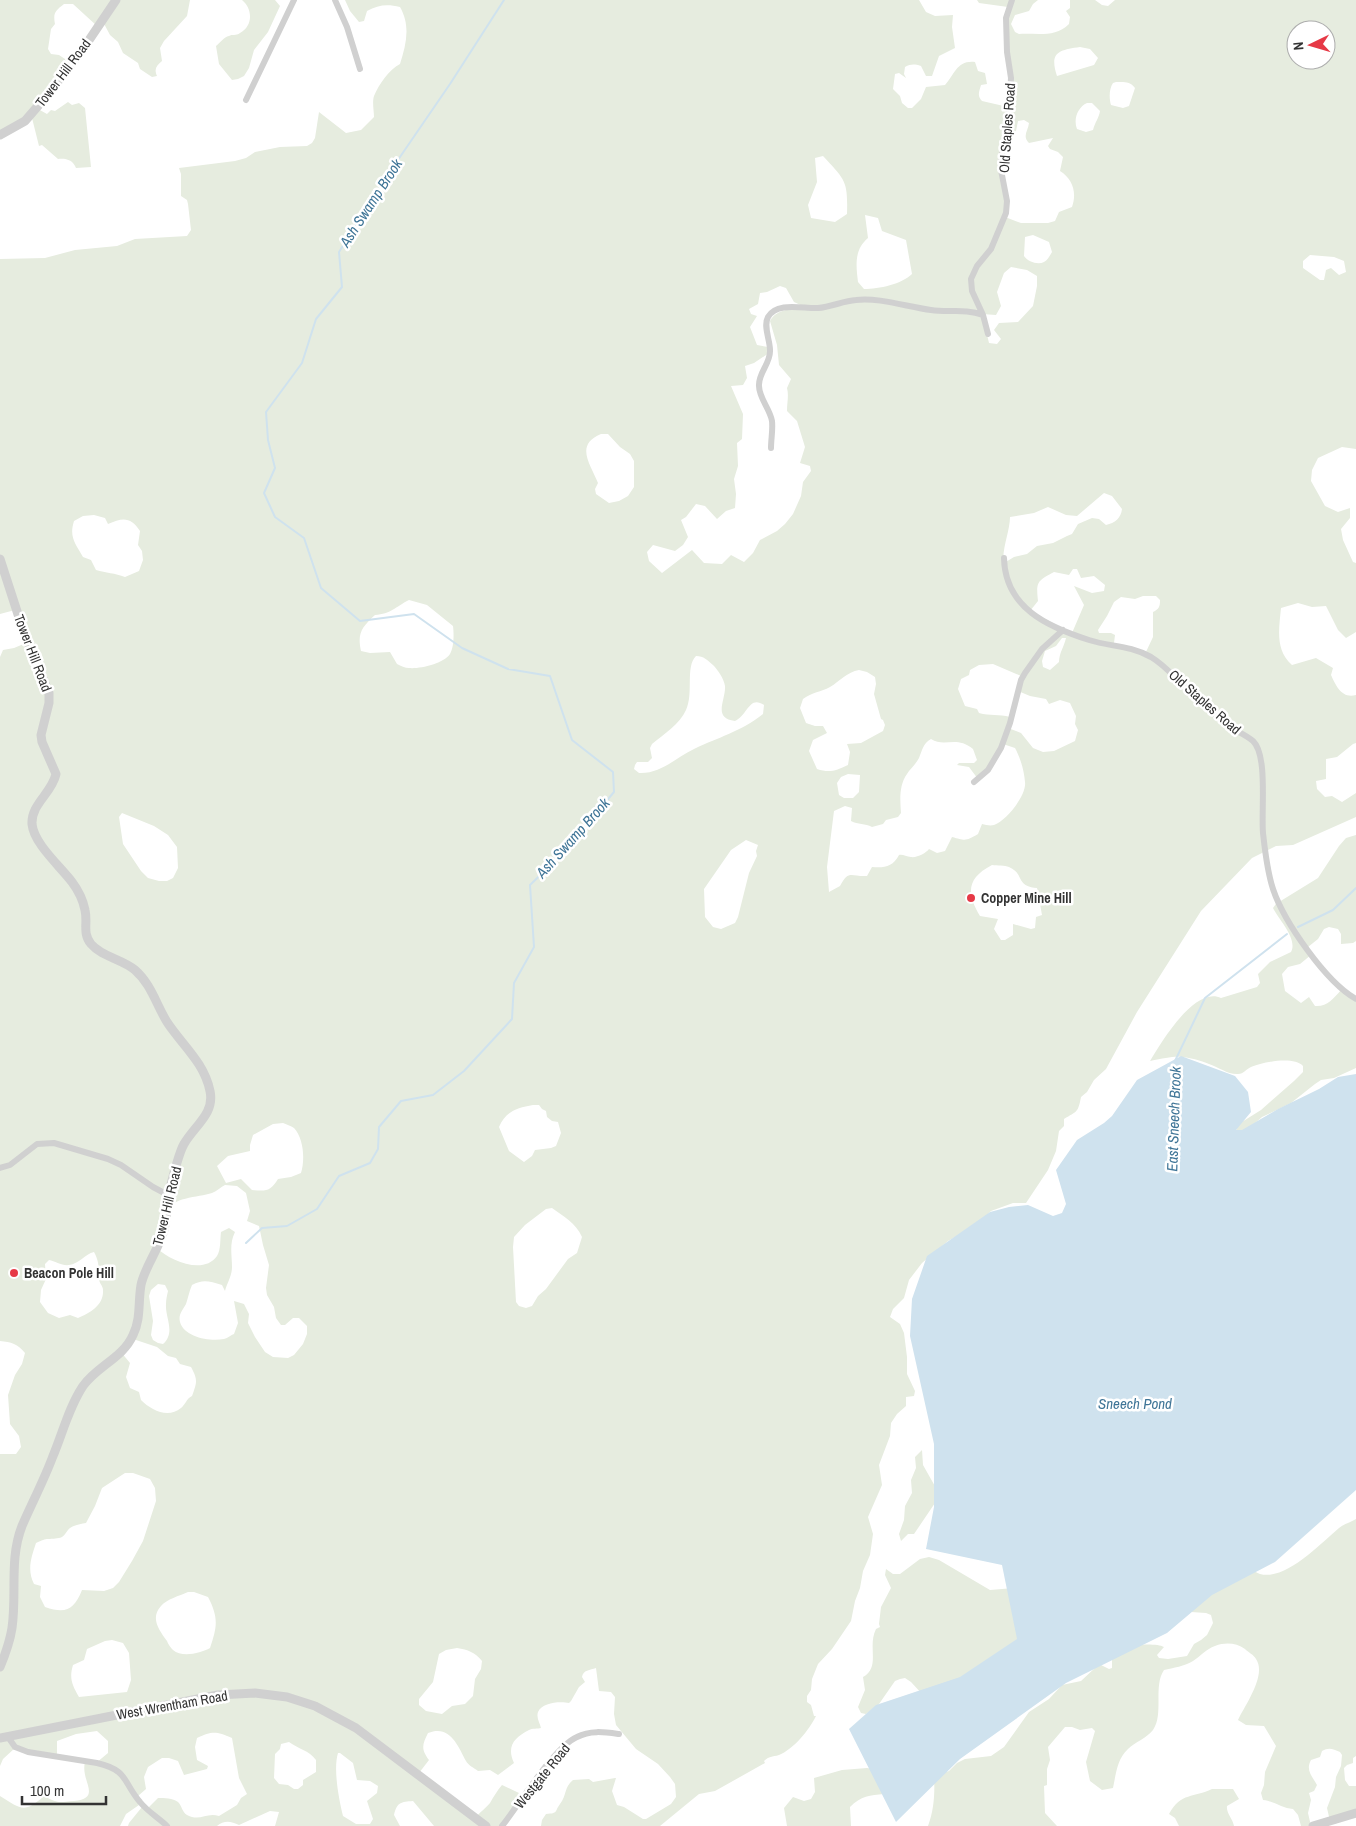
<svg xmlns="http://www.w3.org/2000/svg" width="1356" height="1826" font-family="'Archivo Narrow',sans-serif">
<rect width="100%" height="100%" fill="#fff"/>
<path fill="#e6ecdf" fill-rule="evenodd" d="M0,0H190L187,16L164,41L160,48L162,61C156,66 154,69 157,76L152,77L140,69L138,63L123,53L118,42L110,35L102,20L97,26L73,4H64C55,11 53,13 55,24L51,29L48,49L51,54L59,55L71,63L38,109L47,114L51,110L55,111L68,102L72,105L79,103L85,108L91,167L76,168C73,160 66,158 58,159L42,145L39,146L31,114L0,135Z
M242,0H275L280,6L268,32L254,50L249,68L244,76L238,79L232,80L219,64L216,46C220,43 224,37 229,36C232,34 236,36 240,33C253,26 253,9 242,0Z
M345,0H919L926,12L935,16L953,15L952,27L955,48L939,56L932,76H926L921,66C914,64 911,64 905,67L904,74L906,78L899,73L895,74L893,89L900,96L902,103L908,108H912L921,99L926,87L945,85C955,74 957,60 975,62L978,71L985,73L987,84L981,85C979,92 977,96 982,101L1008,107V7L979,3L977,0H1038L1033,4L1029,11L1015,15L1011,24L1015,32L1019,34C1038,33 1055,38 1069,24L1070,17L1066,11L1070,8V0H1095L1102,5L1108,6L1115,0H1356V449L1342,447L1318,458L1312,470L1311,481L1325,506L1338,512L1350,508V518L1341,529L1343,540L1353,562L1356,563V632L1346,638L1338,630L1326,606L1312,607L1298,603L1281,608C1279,629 1275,650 1292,665L1316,658L1333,668L1331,675C1336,686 1342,699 1356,695V743L1353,744L1337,757L1326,759V779L1316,781L1317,789L1325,797L1332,796L1342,802L1356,793V817L1293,845L1276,846L1252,858L1201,911L1137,1012L1106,1069L1094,1080L1087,1092L1081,1097C1078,1113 1077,1111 1064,1119V1126L1059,1131L1056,1151L1048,1170L1026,1203H1013L991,1211L976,1225L948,1241L922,1263L909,1280L904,1298L893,1309L890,1317L900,1324L904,1333L907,1357V1374L915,1391L914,1396L906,1397V1406L897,1414L891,1423L890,1436L879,1465L882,1485L868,1517L873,1534L870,1555L863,1571L860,1588L855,1601L851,1621L832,1649L818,1664L812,1679L811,1690L807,1696V1702L811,1705L814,1716H816C809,1730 794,1749 779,1755C772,1757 769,1756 764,1761L765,1763L715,1791L699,1794L660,1826H541L542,1820L546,1814C559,1813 554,1812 560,1804C567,1795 564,1787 573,1780L589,1779L593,1782L615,1778H616L612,1791L617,1805L624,1807L643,1819H646L671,1804L676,1797L675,1784L670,1777L658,1764L636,1749L616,1725L614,1714L615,1697L611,1692L599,1691L596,1668C590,1670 583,1670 582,1677L585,1682L579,1687L571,1701L569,1703C561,1701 542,1702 538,1712C536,1718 540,1723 541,1728C538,1729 532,1728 529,1730C515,1737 506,1746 514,1763L498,1775L490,1770L478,1771C474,1768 468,1765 466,1761C458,1746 450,1724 428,1733C422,1745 421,1749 429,1760L419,1773L475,1818C478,1814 488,1806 490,1803C494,1796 497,1791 502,1785L519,1793L522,1799L501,1826H434L413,1801C401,1802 397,1802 394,1815L400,1826H275L279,1812L270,1811L239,1825C231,1821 224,1820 217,1826H128L129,1823L142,1807L147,1809L158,1798C164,1798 173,1798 178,1802C182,1806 182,1812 187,1815C200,1822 206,1812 219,1816L237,1805L241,1798L247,1794L239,1778L232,1738C216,1731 212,1731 197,1738L195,1747L197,1760L208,1766L207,1769L184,1775L178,1761L169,1758H162L148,1767L144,1777L146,1789L138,1796L139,1805L126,1814L120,1826H0V1796C21,1809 24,1814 44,1796C59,1804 58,1802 74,1801C103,1798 80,1781 85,1762L96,1763L108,1753V1741L97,1731L76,1734L57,1741V1759L15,1748L3,1759L0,1766V1454H16L21,1447L19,1436L10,1424L8,1395L15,1375L22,1364L25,1353C18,1344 11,1342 0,1341V657L3,650L14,648L26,643L15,610L0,614V259L45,258L75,250L117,246L135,239L187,236L191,230L188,204L187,200L181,196V174L179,168L235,161L246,158L255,152L280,147L307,146L312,143L315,138L319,112L346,133L361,130L374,117C374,111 372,102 374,96C379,84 389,70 400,64C406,45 411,26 400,7C387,4 378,5 367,11L364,21L359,22L350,11ZM1296,30H1326V60H1296ZM1080,47L1090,49L1098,58L1094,65L1057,76C1049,52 1059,50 1080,47ZM1116,82C1124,82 1130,81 1135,88L1129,106L1123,108L1111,105C1109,98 1109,89 1113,83ZM1087,103H1092L1100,111C1099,118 1095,122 1093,130L1086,132L1077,129C1073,119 1078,107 1087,103ZM1024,120L1029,123C1028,131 1022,136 1029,143L1053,138L1048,146L1050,149L1058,152L1063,157L1060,171C1073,179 1077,193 1072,207L1059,212L1055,221L1048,223H1021L1005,217V191L1001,173L1003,139H1008L1016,131L1018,121ZM823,156C845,180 848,180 847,214L835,222L811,218L808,205L817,182L815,158ZM865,215L878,218L882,231L906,240L912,274C902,284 879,289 864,289L858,282C856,265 854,250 868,238ZM1033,235L1049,242L1052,252C1050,255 1048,260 1044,262C1038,265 1028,262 1024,256L1025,237ZM1310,255L1334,257L1344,261L1346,272L1339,275L1331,268L1326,270L1324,280H1320L1303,268V261ZM1011,267L1027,270L1037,276V286L1033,306L1018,322L999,323L994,330L1001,339L997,344L989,343L982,314L996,315L1001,306L997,292L1004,273ZM780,286L786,288L794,302L807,308C793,309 777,308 770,321L777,345L779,365L791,379L787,388C789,396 787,402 787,411L797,421L805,447L800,463L810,466L811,471L803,482L801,496L793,514L785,524L777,531L760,540L753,553L744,562L731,555L722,564L704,563L692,550L662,573L649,561L647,552L653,545L675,551L683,545L688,537L681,520L686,517L696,504L705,506L717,519L726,511L735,508L736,494L734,479L738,466L737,443L742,439L743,414L731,386L743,385L747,378L745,366L754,363L769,353L768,347L757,345L750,327L757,316L751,314L749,309L758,304L760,293L767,292ZM601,434H608L620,447L630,454L634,461V487L628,496L619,501L609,503L596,494L595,489L598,483C591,465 574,445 601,434ZM1104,493L1112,496L1122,509C1121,518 1115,523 1106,525L1099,519L1092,518L1078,524L1072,534L1067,536L1053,543L1037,546L1027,554L1014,557L1004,563C1001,551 1010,531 1010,517L1034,513L1048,507L1066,515L1077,516ZM94,515L105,518L108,524C123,517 131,517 140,531L138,545L142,551L143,560L139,571L125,577C115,573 106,573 96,570L91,560L83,557C75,543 69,537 74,521L83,516ZM1073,569H1077L1081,578L1094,576L1105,585L1104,591L1092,593L1074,586L1084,605L1072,633L1030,611L1038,601C1036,582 1037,581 1054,572L1069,575ZM1143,596H1156L1160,600C1160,607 1159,609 1153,612V637L1145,654L1114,643L1115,635L1111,633H1099L1098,630L1107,616L1114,602L1121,597L1135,599ZM409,600L427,605L453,626C454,634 454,647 450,654C443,664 420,669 409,668C405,668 401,666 397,664L390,652L370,653L361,651C357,633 362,627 375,615C391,614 395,607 409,600ZM1062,638H1066C1064,647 1059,653 1059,662L1050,670L1043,667L1042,661L1045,651L1056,646ZM696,656C704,656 707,660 713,665C718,670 724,679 725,686C726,700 712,718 735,721C748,715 749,695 764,705L763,714C740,732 719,737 694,749C675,758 661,774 639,773L634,769L635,765L637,762H648L652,758L650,748L652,744C664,734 680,724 686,710C694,693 685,667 696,656ZM993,664L1021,676L1018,691L1030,696L1046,699L1049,704L1060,700L1070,703L1076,716L1075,724L1078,730L1075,741L1054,751L1043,752L1033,748L1021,733L1008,728L1010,717C999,714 990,716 979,713L977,709L965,706L958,689L961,679L969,675L970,670L979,665ZM859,670L867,672L875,677L876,684L874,694L881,719L883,720L885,725L883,731L861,743L847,744L850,752L848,765C836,771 829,773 817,769L809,751L813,740L827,733L823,726H815L806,723L800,708L803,699C812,692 821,692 830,687C840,681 847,672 859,670ZM931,739C945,748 956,735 973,749L977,760L974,763H959L957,765L969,767L978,779L995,758L1003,744L1015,748C1021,759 1024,771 1025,782C1027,795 1006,821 994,825C990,826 986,825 982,824L978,834C966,841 966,841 952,837L945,851L937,853L929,849C926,853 917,858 911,857C906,857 903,854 899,855C893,867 884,868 872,867L867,876C851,877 849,869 840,886L829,892L827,867L834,811L845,806L852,808L851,821C858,825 865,823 872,827L883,824L886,820L898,817L901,813C900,800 899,785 907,774C910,769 916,764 919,758C922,751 923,743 931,739ZM848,774L860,775L859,792L853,798H844L839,795L837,783L841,777ZM122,813L154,826L168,835L177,847L178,868L173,878L167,881H159L148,878L141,871L123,844L119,817ZM746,840L758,845L756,851L757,856L749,873L738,917L735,923L721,929L713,927L705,917L704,889L731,850ZM992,865C997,866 1005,865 1009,867C1025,874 1015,886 1037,888L1042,915L1036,917L1035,928L1031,929L1013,924V935L1005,940H1001L994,929L998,919L980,916C966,893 967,878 992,865ZM533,1105H539L542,1109L546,1111L547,1117L552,1121L558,1122L561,1133L556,1146L551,1148L535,1150L532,1156L524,1162L509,1151L499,1127C506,1111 517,1108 533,1105ZM283,1123C286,1124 291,1126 294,1128C304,1139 305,1160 301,1173L291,1177L278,1179C270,1192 266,1191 252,1190L241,1179L226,1183L217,1166L228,1156L250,1151V1145L253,1135L273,1124ZM225,1185L237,1186L246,1193L250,1211L247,1221L259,1226L263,1245L269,1265L266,1288L267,1295L274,1307L276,1318L281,1325H285L293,1318H299L307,1326V1334L303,1344L294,1355L288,1358L273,1357L265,1352L255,1337L248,1323L249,1314L244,1304L234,1301L238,1323L234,1334C231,1335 228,1338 224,1339C210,1342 184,1337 180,1322C178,1314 183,1310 186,1304C188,1298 189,1292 192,1285C203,1279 209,1281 222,1285L225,1291C227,1283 232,1276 232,1267C232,1255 229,1244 235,1232L229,1228L221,1232C220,1239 221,1250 217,1256C204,1275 170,1261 157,1248C160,1237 161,1224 165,1214C171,1196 198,1198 212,1193C217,1191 221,1187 225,1185ZM552,1208C563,1216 576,1223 582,1237L577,1253L568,1259L546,1289L538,1296L532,1306L526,1308L519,1306L516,1302L513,1247L514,1237L525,1225L546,1209ZM94,1252C99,1261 99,1268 99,1279C99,1283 103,1286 103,1290C104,1305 90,1313 78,1318L70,1315L59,1318L48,1313L40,1302L41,1290L46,1279L45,1264L49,1260C55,1261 62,1266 69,1265C79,1264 85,1254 94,1252ZM158,1284L165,1285L168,1291C167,1295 166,1300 166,1304C165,1318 176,1332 163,1344L158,1343L153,1340L151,1335L153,1321L149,1296L151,1290ZM133,1339L157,1347L168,1356L176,1358L180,1364L191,1367C198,1380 197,1382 192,1396C186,1399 186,1404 181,1408C168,1419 151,1410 141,1400L139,1392L130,1388L126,1377L130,1363L121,1352ZM125,1473H133L150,1479L155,1488L156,1501L143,1541L132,1561L119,1582L113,1588L104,1591L82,1590C74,1610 66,1614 45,1607L40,1597L41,1586L34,1584C27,1570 31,1558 36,1543C48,1537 48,1540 59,1538C65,1537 66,1531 70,1528C75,1525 80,1524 86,1523L95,1506L102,1488ZM188,1592H194L208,1597C219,1618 217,1627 210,1648C201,1653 182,1658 173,1650C171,1648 168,1644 167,1641C159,1630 150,1618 161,1606C167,1599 179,1596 188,1592ZM112,1640L123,1643L129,1653L131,1680L127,1692L79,1697C72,1685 69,1678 73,1665L84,1660L87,1649L105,1641ZM457,1648C468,1650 475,1652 482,1661L481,1669L475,1679L473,1696L465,1704L452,1706L442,1714L426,1711L419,1705V1699L433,1682L439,1654L446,1650ZM289,1742C298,1749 309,1750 316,1760V1772L303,1780V1785L298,1789H294L288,1785L279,1784L274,1778L275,1754L280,1749L281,1744ZM338,1753H340L353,1763L357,1780L370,1781L378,1786L377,1793L367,1801L373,1819L370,1824H356L343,1816C339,1800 333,1769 338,1753Z
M1356,835V941L1353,943L1341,944V934L1338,929L1329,927L1324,929L1318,939L1308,947L1311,955L1300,964L1288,967L1282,974L1285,991L1301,1003L1309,997L1315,1006C1327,1007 1333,999 1341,990L1356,1002V1068L1334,1078L1321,1080L1315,1084L1291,1103L1262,1117L1246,1131H1236L1237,1125L1261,1110L1294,1081L1303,1072V1066C1294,1056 1263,1062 1251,1067C1246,1069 1244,1074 1238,1074C1229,1075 1218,1067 1209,1064C1181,1054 1176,1056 1150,1061C1162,1041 1195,986 1221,998L1257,987L1260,983L1258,974L1270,962L1291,952C1298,939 1279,920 1273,908L1278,901L1279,902L1318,878L1339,846L1346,838Z
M922,1450L923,1465L936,1488L935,1503L914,1534H908L901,1541L899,1534L904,1520L905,1506L912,1493L911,1480L916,1468L915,1457Z
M1356,1519V1756L1353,1758V1763L1347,1765L1344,1768L1345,1780L1349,1786H1356V1813L1330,1821L1327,1808L1335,1787L1336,1777L1341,1766L1342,1755L1340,1752C1333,1749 1329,1747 1322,1751L1320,1757L1311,1760C1305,1771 1313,1777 1317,1785L1314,1791L1309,1793L1311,1800L1308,1813L1311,1826H1301L1298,1815L1293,1809C1282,1808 1274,1801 1263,1800L1261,1793L1264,1785L1265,1772L1276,1746L1264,1726L1246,1725L1238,1720C1245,1705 1267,1675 1256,1659C1254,1655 1248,1652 1245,1649C1236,1643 1226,1642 1215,1646C1206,1649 1201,1656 1193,1661C1185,1666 1173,1668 1164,1670C1153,1686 1164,1714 1153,1730C1147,1738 1135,1742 1128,1749C1117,1759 1116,1774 1113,1788L1102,1790L1090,1781L1086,1762L1095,1731L1092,1728L1080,1730L1072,1727H1065L1048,1747L1050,1760L1047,1769V1785L1044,1786L1045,1813L1057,1826H928C934,1810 935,1793 934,1776L949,1771L957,1763L965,1759L991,1756L1004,1747L1029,1712L1049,1699L1062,1685L1081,1681L1096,1667L1101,1665L1109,1669L1112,1668V1652C1119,1645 1155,1642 1164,1647L1157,1655L1159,1658L1168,1659L1187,1656L1194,1644L1201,1640L1207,1635L1213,1623L1211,1615L1206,1613L1191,1612L1189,1610L1250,1568C1253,1570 1257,1573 1260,1574C1286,1581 1321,1543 1339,1528C1344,1524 1351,1522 1356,1519Z
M929,1557L939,1560L990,1590L1014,1588L1033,1648L923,1695L911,1682L905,1678L900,1679L895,1681L879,1704L866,1714L861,1713L858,1707L865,1690L863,1677C881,1667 867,1647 876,1629L880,1627L879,1624L881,1607L891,1588L885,1575L886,1569L893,1574H900L920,1559Z
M867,1768L880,1770L884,1794C870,1795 861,1796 850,1807L851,1826H787L784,1808L793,1797L804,1801L811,1799L815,1792L814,1778L842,1770Z
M1212,1789H1233L1239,1799L1227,1806C1226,1813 1233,1819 1234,1826H1179L1175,1818L1169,1814C1181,1792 1194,1798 1212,1789Z"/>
<path fill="#cfe2ee" d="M1181,1056L1235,1076L1248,1092L1251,1112L1236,1130H1242L1278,1109L1319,1089L1338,1077L1356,1074V1490L1275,1562L1212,1595L1167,1633L1066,1683L960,1759L896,1822L849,1729L876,1705L960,1677L1017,1639L1002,1565L926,1549L934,1507V1444L910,1336L912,1299L927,1256L990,1212L1009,1207L1028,1205L1053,1216L1062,1213L1066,1204L1056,1170L1077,1140L1104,1123L1112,1116L1137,1080Z"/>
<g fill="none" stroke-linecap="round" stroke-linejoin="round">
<path stroke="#cfe2ee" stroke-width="2" d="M1298,927L1333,910L1356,888
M1175,1061L1205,998L1287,934
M246,1243L262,1228L287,1226L317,1209L339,1176L370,1163L378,1149L379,1127L401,1101L433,1095L464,1071L512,1019L514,983L534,947L530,885L561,855L614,792L613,772L572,740L550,676L508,669L462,648L414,614L360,621L321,588L304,538L275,517L264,493L275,468L268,440L266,412L302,363L316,319L342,287L339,252L389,173L450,84L504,0"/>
<path stroke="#d0d0d0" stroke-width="6" d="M335,0L347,27L360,69
M246,100L294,0
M988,334L983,315L972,291L971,279L977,266L991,249L1006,213L1007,201L1001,170V160L1009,111L1011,78L1007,52L1006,18L1012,0
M771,448C771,439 773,430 772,421C770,409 759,398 759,386C758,373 771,363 770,350C770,340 763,326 768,317C777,301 804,309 818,308C831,307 843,301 856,300C878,297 908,307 931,310C950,313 964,308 983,315
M1004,558C1005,608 1048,627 1089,640C1111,647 1129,645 1151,657C1161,663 1169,671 1177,679C1194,694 1210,710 1227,725C1235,731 1245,734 1253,741C1268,755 1261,811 1263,833C1265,851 1267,871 1273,889C1284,922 1326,982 1356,999
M974,782L988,770L1001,748L1010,723L1021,680L1025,673L1042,649L1063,630
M0,1168L10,1165L37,1144L54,1143L108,1159L121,1165L153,1187L168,1195
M8,1737L15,1747L28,1752L97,1763C128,1770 123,1782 140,1802C148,1812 159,1818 167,1826
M502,1826C519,1805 554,1747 577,1737C590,1730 604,1732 619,1734"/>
<path stroke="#d0d0d0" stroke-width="9" d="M0,135L25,121L44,99L79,55L116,0
M0,559L25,636L49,693V703L41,735L42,742L56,774C52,793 31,804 32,824C34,844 60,866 72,882C78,890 83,900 85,910C88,923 82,933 91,944C102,957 122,959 135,970C151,984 156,1004 167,1022C182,1045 204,1062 210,1091C215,1114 194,1126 184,1144C179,1152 173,1177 170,1188C166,1202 168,1218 163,1233C158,1250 144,1269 141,1285C138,1302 141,1319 133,1335C123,1358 97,1366 83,1386C69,1407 63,1432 53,1456C44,1480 32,1503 22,1526C9,1559 17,1594 12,1628C10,1641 5,1655 0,1667
M0,1738L218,1695L255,1693L287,1697L315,1706L356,1728L486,1826
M1313,1826L1356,1813"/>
</g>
<g fill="#e63946" stroke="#fff" stroke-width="2">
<circle cx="971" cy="898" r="5"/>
<circle cx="14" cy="1273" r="5"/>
</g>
<g text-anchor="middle" stroke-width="5" stroke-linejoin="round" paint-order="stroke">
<g font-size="14" fill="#333" stroke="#fff">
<text transform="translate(63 73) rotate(-53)" y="5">Tower Hill Road</text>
<text transform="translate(1007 128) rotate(-86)" y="5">Old Staples Road</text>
<text transform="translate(33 653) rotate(69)" y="5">Tower Hill Road</text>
<text transform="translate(1205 702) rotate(41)" y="5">Old Staples Road</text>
<text transform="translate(167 1206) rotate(-76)" y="5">Tower Hill Road</text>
<text transform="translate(172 1705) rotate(-10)" y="5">West Wrentham Road</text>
<text transform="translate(542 1776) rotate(-51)" y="5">Westgate Road</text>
</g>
<g font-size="14" font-weight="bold" fill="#333" stroke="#fff" text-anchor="start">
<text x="981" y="903">Copper Mine Hill</text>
<text x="24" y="1278">Beacon Pole Hill</text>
</g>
<g font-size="15" font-style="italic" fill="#3f7597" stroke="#fff">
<text transform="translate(371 203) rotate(-57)" y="5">Ash Swamp Brook</text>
<text transform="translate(573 838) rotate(-48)" y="5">Ash Swamp Brook</text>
<text transform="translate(1174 1119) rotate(-88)" y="5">East Sneech Brook</text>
<text x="1135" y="1409">Sneech Pond</text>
</g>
</g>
<g transform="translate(1311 45) rotate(265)"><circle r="24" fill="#ffffff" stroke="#adadad"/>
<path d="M0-4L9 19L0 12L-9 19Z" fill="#e63946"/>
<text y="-8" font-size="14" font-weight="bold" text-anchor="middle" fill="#333333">N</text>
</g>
<path d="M22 1796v8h84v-8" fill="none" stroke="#333333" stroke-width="2.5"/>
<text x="30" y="1796" font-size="15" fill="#333333" stroke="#ffffff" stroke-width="4" paint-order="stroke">100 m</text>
</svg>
